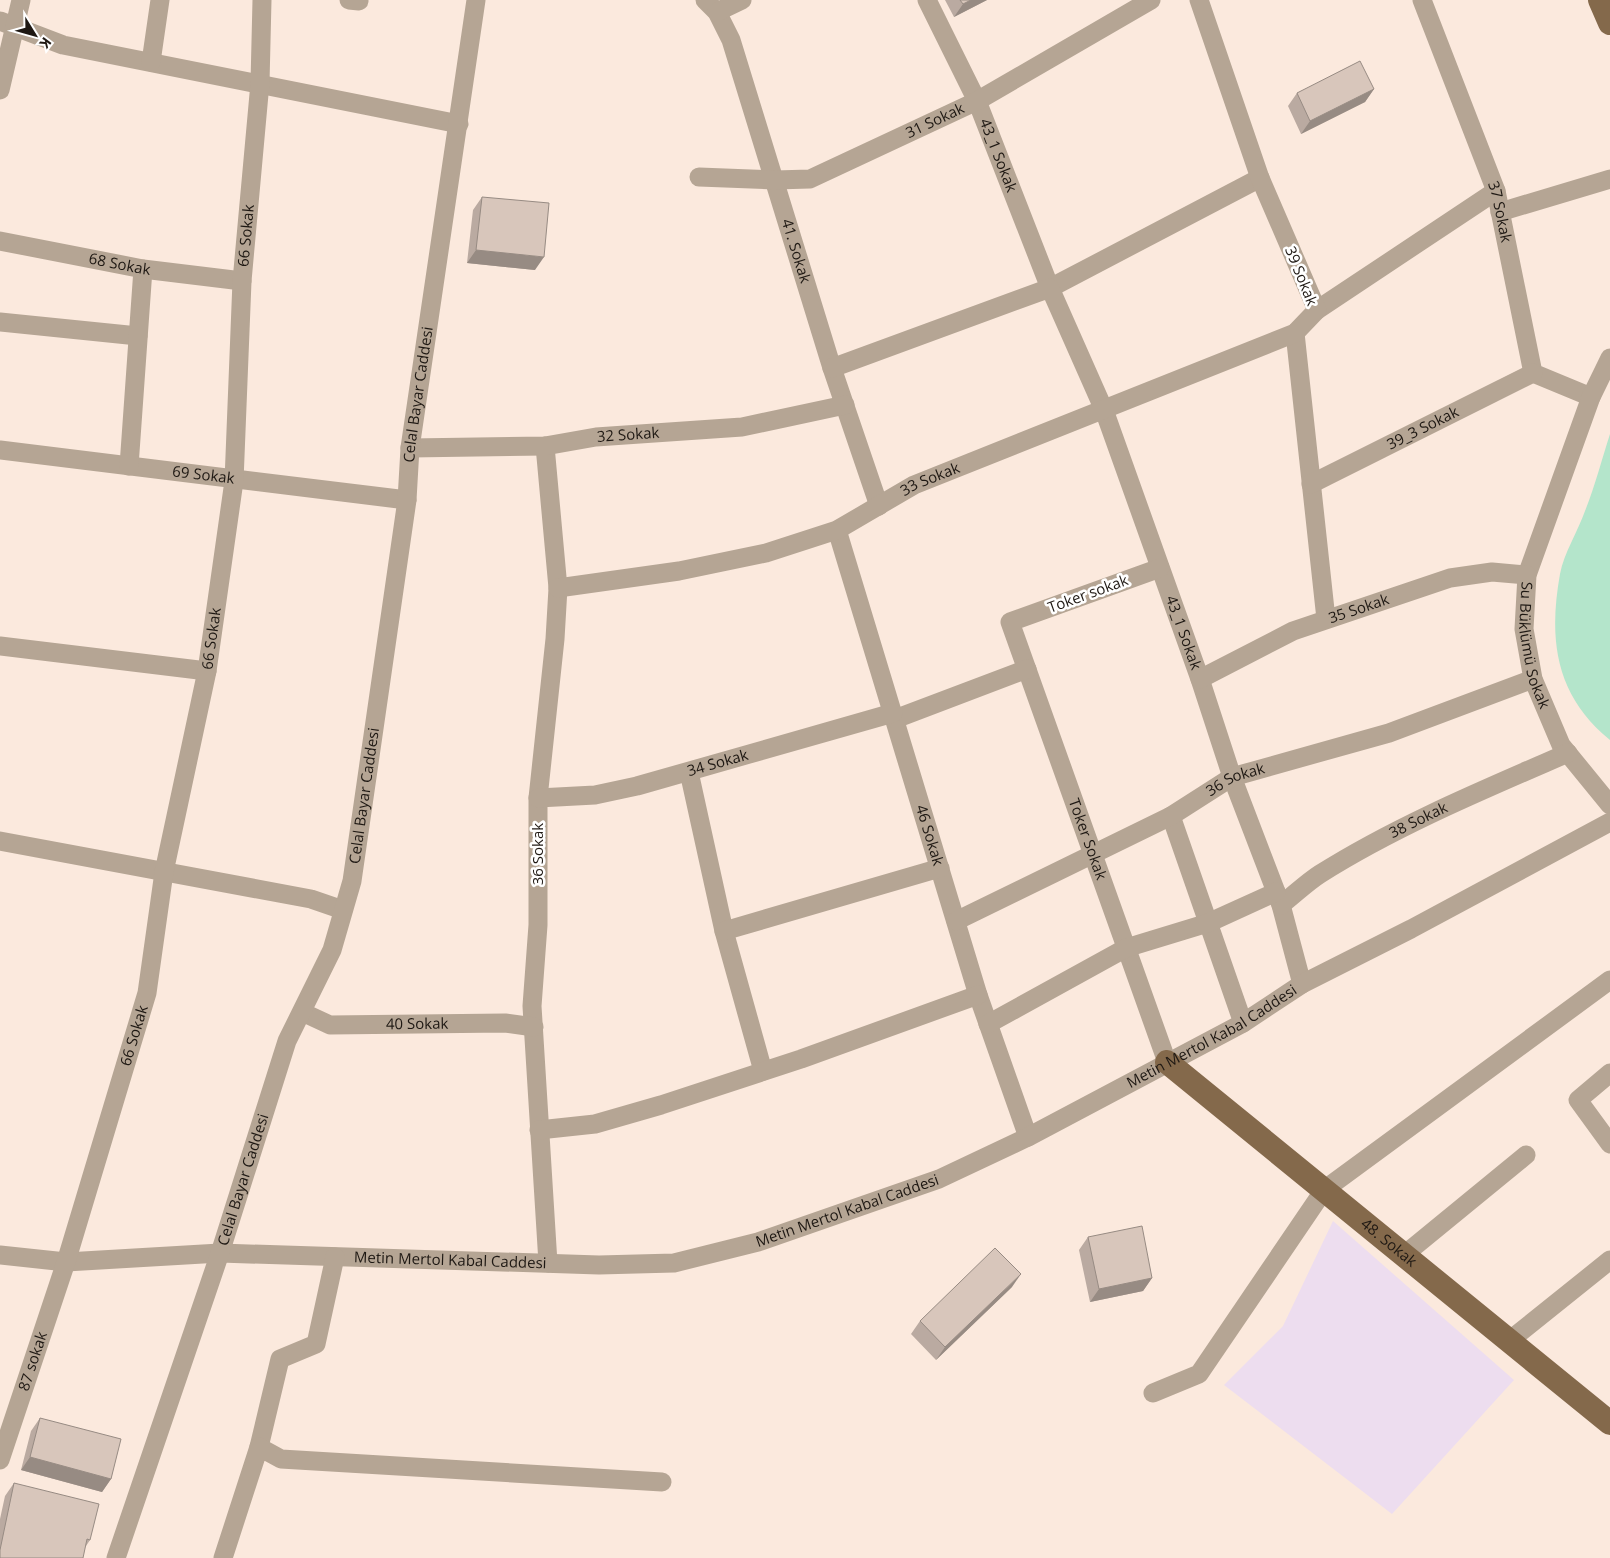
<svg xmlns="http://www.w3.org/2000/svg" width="1610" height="1558" font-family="'Open Sans',sans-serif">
<rect width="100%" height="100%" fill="#fbe9dd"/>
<path fill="#edddef" d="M1333,1221L1514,1380L1392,1514L1224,1385L1283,1326Z"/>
<path fill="#b4e5cb" d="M1610,434V740C1556,696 1548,641 1560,574C1564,553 1578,531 1585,511C1595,486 1602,459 1610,434Z"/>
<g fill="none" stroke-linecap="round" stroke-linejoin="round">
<g stroke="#b5a594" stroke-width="19">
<path d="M349,0L359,1"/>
<path id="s1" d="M705,0L717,12L731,40L832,368L879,506"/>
<path id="s2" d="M927,0L977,101L1050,288L1260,178"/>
<path id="s3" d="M1422,0L1496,191L1533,373L1591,397"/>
<path d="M717,12L742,0"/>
<path d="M0,21L63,45L459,124"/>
<path d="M151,62L160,0"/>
<path d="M0,90L21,0"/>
<path id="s4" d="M699,177L775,180L810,179L977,101L1151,0"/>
<path d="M1500,212L1610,179"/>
<path id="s5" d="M0,241L143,269L242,281"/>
<path d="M1317,310L1496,191"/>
<path d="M0,322L138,336"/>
<path d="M1295,333L1326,619"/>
<path id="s6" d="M1610,358L1591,397L1527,575L1524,629L1533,679L1561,745L1610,805"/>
<path id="s7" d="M832,368L1050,288L1104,410L1200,679L1232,777L1281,905L1302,984"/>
<path d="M545,446L558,588L555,639L538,798V925L532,1006L548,1263"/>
<path id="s8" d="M410,448L545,446L596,437L742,427L845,405"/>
<path id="s9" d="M0,450L407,500"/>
<path d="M129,466L143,269"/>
<path id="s10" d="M1311,484L1533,373"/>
<path id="s11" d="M837,530L978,995L1028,1137"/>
<path id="s12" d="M1160,568L1010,622L1167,1062"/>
<path id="s13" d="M558,588L679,571L766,553L837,530L914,485L1295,333L1317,310L1260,178L1199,0"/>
<path d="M0,646L207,671"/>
<path id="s14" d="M1200,679L1293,631L1450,578L1492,572L1527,575"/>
<path d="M895,719L1027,669"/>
<path d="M689,772L724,931L763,1071"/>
<path id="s15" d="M538,798L595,795L637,786L893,713"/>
<path d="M1171,816L1243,1023"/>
<path d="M0,841L311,899L343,910"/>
<path id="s16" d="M1281,905C1294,895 1306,883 1320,874C1396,826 1485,789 1568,753"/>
<path id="s17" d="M956,921L1171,816L1232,777L1389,733L1533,679"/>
<path d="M724,931L940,868"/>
<path id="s18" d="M302,1012L330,1025L505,1023L534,1027"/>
<path d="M988,1024L1126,948L1208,923L1276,892"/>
<path d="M1610,1073L1578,1100L1610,1144"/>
<path d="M539,1130L595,1124L661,1105L801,1059L978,995"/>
<path id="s19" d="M0,1255L66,1262L220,1253L599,1265L674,1263L758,1242L939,1179L1028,1137L1243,1023L1302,984L1411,929L1610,822"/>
<path d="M1404,1255L1526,1155"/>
<path d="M1509,1341L1610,1260"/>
<path d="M1153,1393L1199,1374L1324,1190L1610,980"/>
<path d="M259,1447L280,1359L316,1344L335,1257"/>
<path id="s20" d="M0,1460L66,1262L147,993L164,872L207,671L234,481L242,281L260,83L262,0"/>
<path id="s21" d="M116,1558L220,1253L287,1041L332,950L352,881L407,500L410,448L476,0"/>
<path d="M223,1558L259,1447L281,1459L662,1482"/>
</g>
<g stroke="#84694b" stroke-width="24">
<path d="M1600,0L1610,23"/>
<path id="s22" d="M1167,1062L1610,1423"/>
</g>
</g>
<path fill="#baaaa1" d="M945,0H987L954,17Z
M1374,89L1365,102L1301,134L1288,106L1297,93Z
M482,197L535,270L467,263L473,210Z
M1088,1237L1152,1278L1143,1291L1090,1302L1079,1250Z
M1012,1287L936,1360L911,1334L920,1321Z
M40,1418L111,1479L102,1492L21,1470L31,1431Z
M14,1483L90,1540L86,1546L0,1558V1519L5,1496Z"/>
<path fill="#978b83" d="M971,0H987L954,17L963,4Z
M1374,89L1365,102L1301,134L1310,121Z
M476,250L544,257L535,270L467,263Z
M1021,1274L1012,1287L936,1360L945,1347Z
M1152,1278L1143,1291L1090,1302L1099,1289Z
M30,1457L111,1479L102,1492L21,1470Z"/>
<path fill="#d8c6bb" stroke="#978b83" d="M960,0H971L963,4Z
M1360,61L1374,89L1310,121L1297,93Z
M482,197L549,203L544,257L476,250Z
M1142,1226L1152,1278L1099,1289L1088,1237Z
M995,1248L1021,1274L945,1347L920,1321Z
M40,1418L121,1439L111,1479L30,1457Z
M14,1483L99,1504L90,1540L87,1539L83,1558H0V1550Z"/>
<g text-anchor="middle" stroke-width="5" stroke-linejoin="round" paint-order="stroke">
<g font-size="15" fill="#1e1813" stroke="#fff">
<text dy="5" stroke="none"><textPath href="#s4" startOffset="249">31 Sokak</textPath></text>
<text dy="5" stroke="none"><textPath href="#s2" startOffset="171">43_1 Sokak</textPath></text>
<text dy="5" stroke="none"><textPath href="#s3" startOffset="226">37 Sokak</textPath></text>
<text dy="5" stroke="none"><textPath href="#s20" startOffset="1255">66 Sokak</textPath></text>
<text dy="5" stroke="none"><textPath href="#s1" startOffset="269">41. Sokak</textPath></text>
<text dy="5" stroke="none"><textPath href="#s5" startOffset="122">68 Sokak</textPath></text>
<text transform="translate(1301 276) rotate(68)" y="5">39 Sokak</text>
<text dy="5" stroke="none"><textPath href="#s21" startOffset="1209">Celal Bayar Caddesi</textPath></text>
<text dy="5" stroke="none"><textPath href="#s10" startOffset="125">39_3 Sokak</textPath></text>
<text dy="5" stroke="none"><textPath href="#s8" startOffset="219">32 Sokak</textPath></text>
<text dy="5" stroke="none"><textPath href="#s9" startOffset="205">69 Sokak</textPath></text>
<text dy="5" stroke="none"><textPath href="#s13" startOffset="392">33 Sokak</textPath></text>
<text transform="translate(1088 594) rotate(-20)" y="5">Toker sokak</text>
<text dy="5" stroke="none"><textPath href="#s14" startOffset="174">35 Sokak</textPath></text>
<text dy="5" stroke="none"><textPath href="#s7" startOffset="602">43_1 Sokak</textPath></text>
<text dy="5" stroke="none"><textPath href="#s20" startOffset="850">66 Sokak</textPath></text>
<text dy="5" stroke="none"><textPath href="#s6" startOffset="304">Su Büklümü Sokak</textPath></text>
<text dy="5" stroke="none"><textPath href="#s15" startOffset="184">34 Sokak</textPath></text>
<text dy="5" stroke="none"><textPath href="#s17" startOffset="314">36 Sokak</textPath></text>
<text dy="5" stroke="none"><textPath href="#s21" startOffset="804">Celal Bayar Caddesi</textPath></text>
<text dy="5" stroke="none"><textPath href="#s16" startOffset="162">38 Sokak</textPath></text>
<text dy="5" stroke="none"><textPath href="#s11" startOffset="319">46 Sokak</textPath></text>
<text dy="5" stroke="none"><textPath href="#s12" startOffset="390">Toker Sokak</textPath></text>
<text transform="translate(538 854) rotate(-90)" y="5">36 Sokak</text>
<text dy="5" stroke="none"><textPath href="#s18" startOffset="118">40 Sokak</textPath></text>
<text dy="5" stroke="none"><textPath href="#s19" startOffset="1261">Metin Mertol Kabal Caddesi</textPath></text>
<text dy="5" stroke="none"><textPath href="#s20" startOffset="445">66 Sokak</textPath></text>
<text dy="5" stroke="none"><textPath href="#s21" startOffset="399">Celal Bayar Caddesi</textPath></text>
<text dy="5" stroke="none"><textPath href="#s19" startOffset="856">Metin Mertol Kabal Caddesi</textPath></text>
<text dy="5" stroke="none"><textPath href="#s22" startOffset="286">48. Sokak</textPath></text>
<text dy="5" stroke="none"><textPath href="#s19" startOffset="451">Metin Mertol Kabal Caddesi</textPath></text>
<text dy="5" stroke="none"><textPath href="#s20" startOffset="104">87 sokak</textPath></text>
</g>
</g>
<g transform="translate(35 35) rotate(127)" stroke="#ffffff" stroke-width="4" paint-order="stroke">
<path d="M0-4L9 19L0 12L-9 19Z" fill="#1e1813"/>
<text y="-8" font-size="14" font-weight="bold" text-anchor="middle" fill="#1e1813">K</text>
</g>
</svg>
